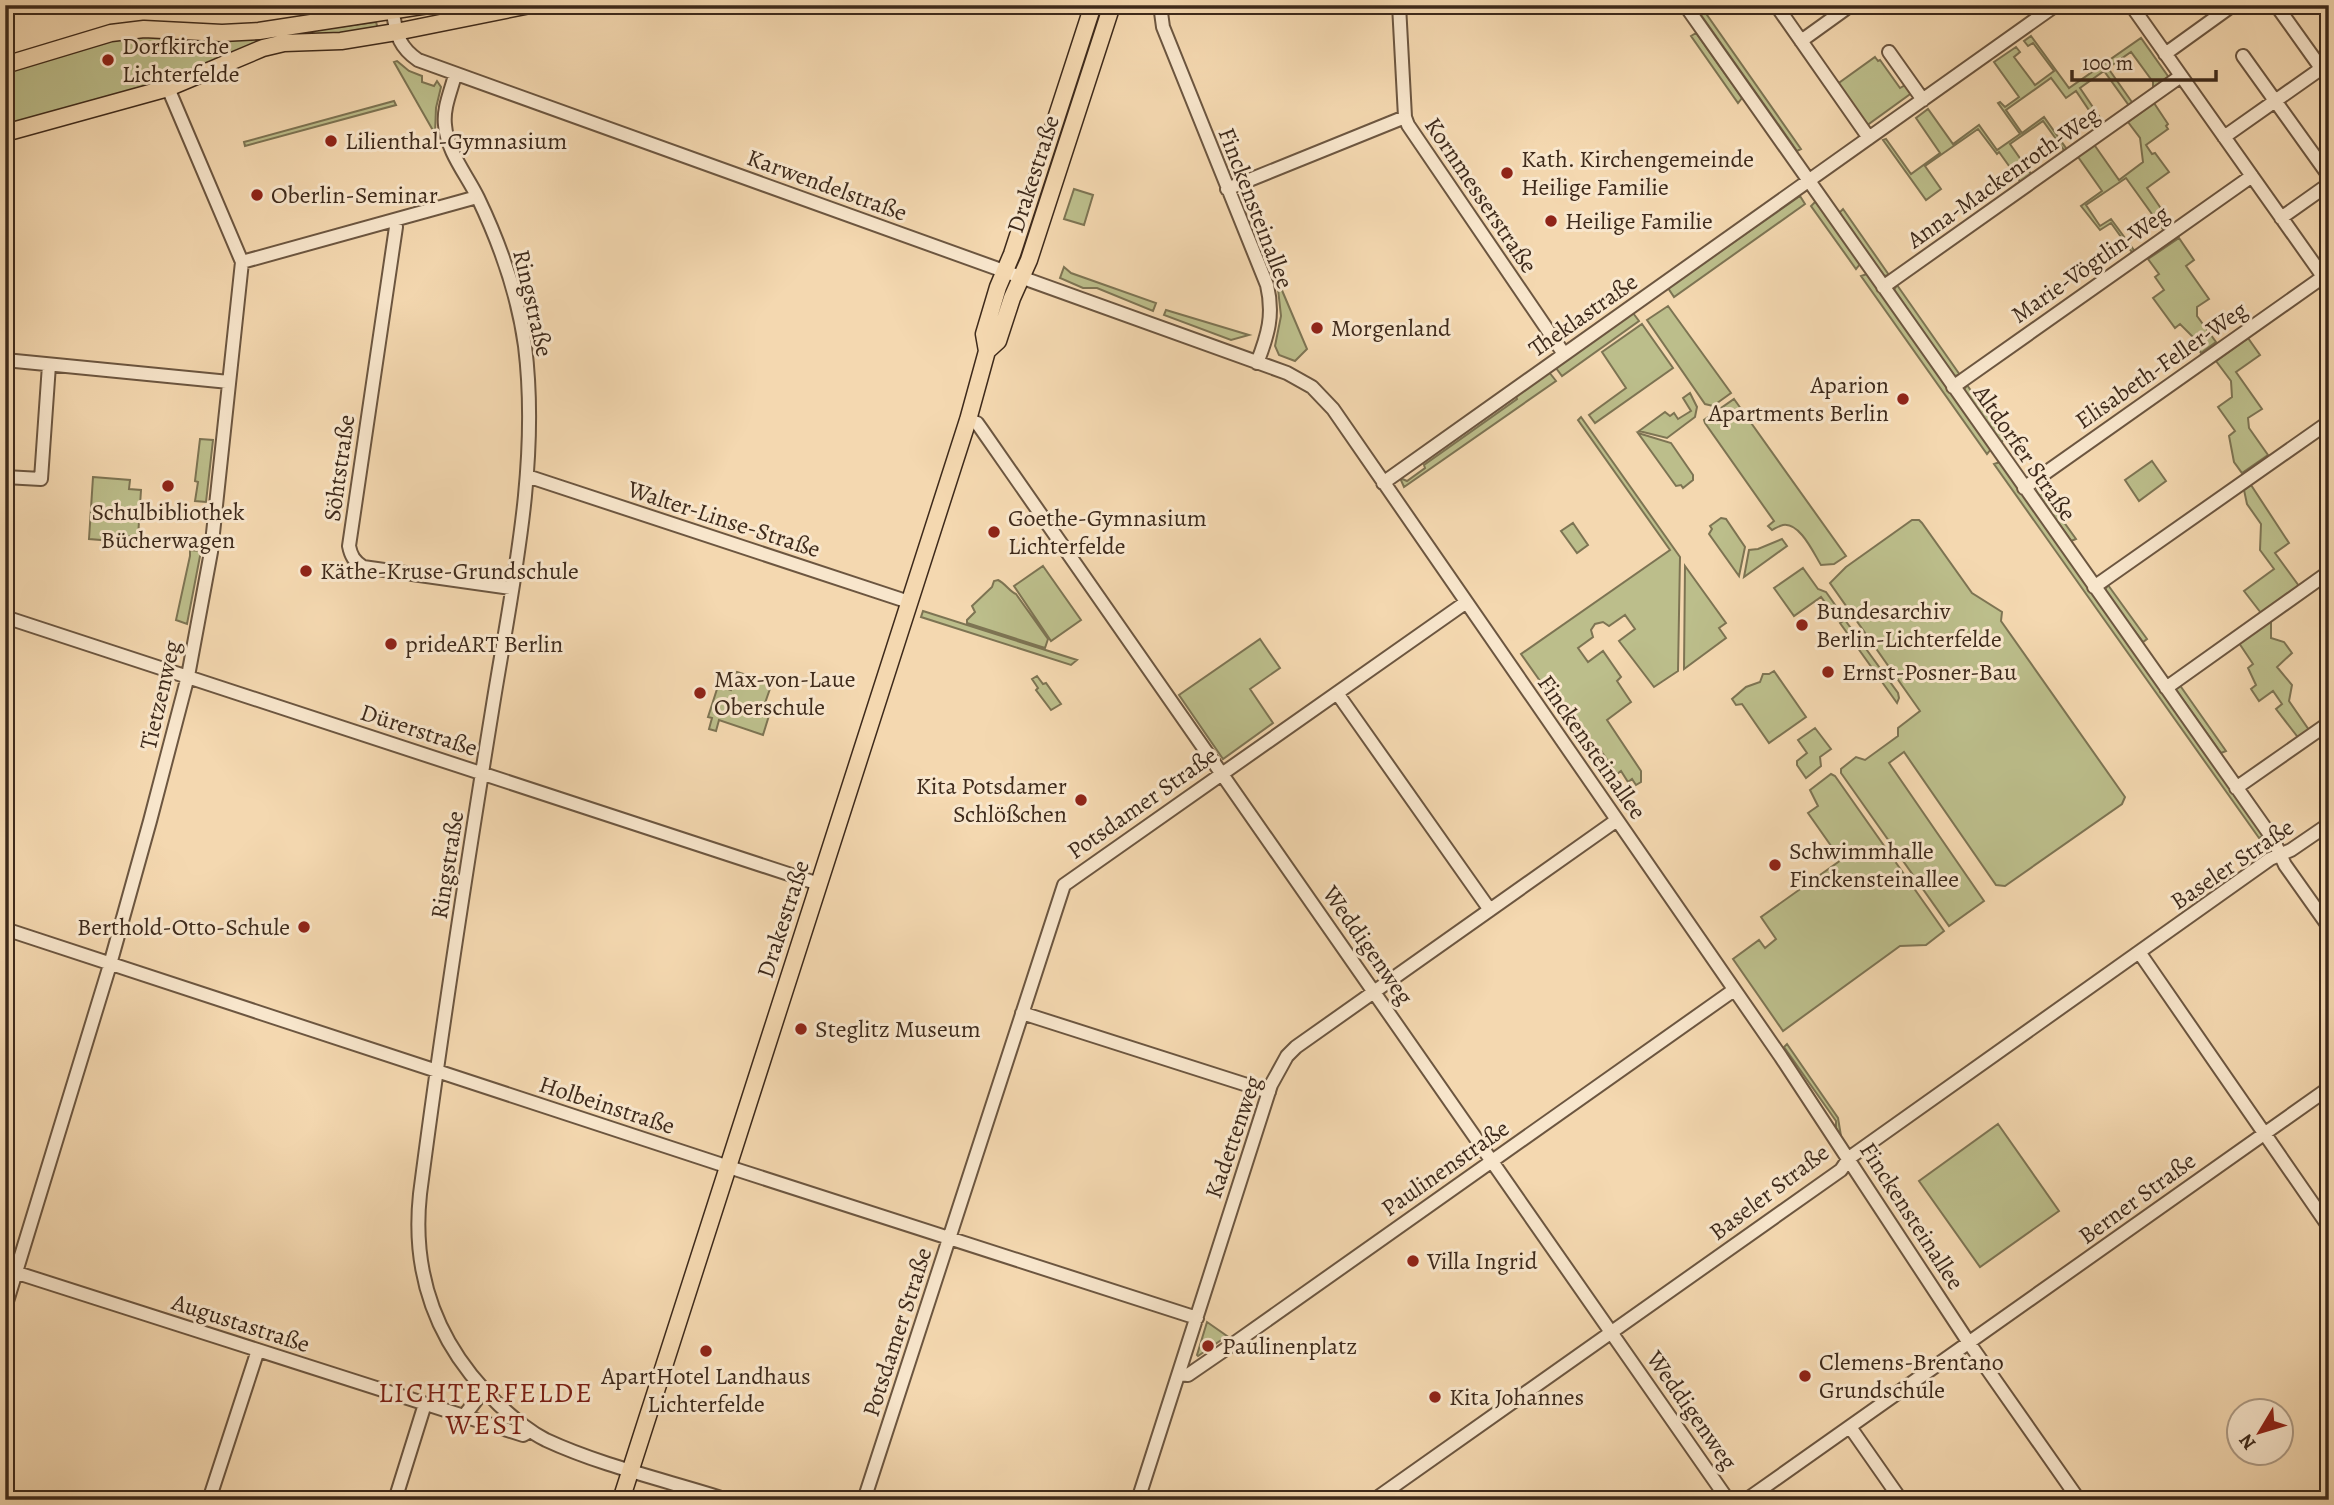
<svg xmlns="http://www.w3.org/2000/svg" width="2334" height="1505" font-family="Alegreya,serif">
<rect width="100%" height="100%" fill="#f4d8b0"/>
<filter id="stains"><feTurbulence type="fractalNoise" baseFrequency=".00286" numOctaves="4"/><feColorMatrix values="0 0 0 0 .2 0 0 0 0 .09 0 0 0 0 .02 0 0 0 .5 -.17"/></filter>
<radialGradient id="worn" r=".72"><stop offset=".6" stop-color="#630" stop-opacity="0"/><stop offset="1" stop-color="#630" stop-opacity=".3"/></radialGradient>
<path fill="#bcbe8b" stroke="#7d7453" stroke-width="2" d="M1098,5H1105L1024,254L1020,253Z
M1694,5H1700L1801,149L1797,151Z
M376,22L378,29L322,35L5,128V73L131,35L262,37Z
M1696,33L1742,98L1738,103L1691,36Z
M2031,36L2069,88L2141,38L2170,79L2153,92V82L2131,52L2108,68L2134,105L2130,107L2104,71L2080,88L2105,125L2101,128L2076,91L2066,98L2051,78L2006,110L2022,133L2044,117L2068,151L2066,153L2043,121L2010,144L2031,174L2022,184L1999,152L1997,154L1978,129L1925,166L1941,189L1926,200L1883,140L1886,139L1911,174L1940,153L1916,118L1928,109L1953,144L1979,125L1997,150L2020,134L1998,103L2000,102L2005,107L2019,97L1994,62L2016,47L2020,52L2014,57L2035,85L2054,71L2033,43L2028,46L2024,41Z
M1875,57L1878,61L1880,60L1900,88L1907,84L1913,92L1866,126L1836,85Z
M397,61L409,71L422,76V82L434,86L437,81L441,87L436,108L435,134L394,62Z
M394,101L396,105L245,146L244,142Z
M2154,103L2168,124L2166,126L2168,129L2146,145L2152,154L2155,153L2169,172L2147,188L2173,226L2165,232L2126,178L2086,205L2100,226L2111,219L2136,253L2134,255L2111,223L2100,230L2081,206L2102,191L2076,154L2093,143L2119,180L2143,162L2140,138L2128,122Z
M1074,189L1093,195L1084,225L1064,219Z
M1800,196L1805,204L1674,297L1668,288Z
M1816,201L1860,264L1856,269L1811,206Z
M1843,209L1889,275L1884,276L1839,213Z
M2179,238L2194,260L2186,266L2209,299L2197,307V316L2216,342L2201,353L2194,342L2196,340L2180,324L2175,328L2153,298L2164,290L2155,277L2159,274L2148,259Z
M1064,267L1071,273L1156,303L1153,311L1097,288H1083L1060,278Z
M1867,274L1991,449L1987,454L1861,276Z
M1897,285L1960,375L1954,376L1894,290Z
M1281,288L1307,349L1295,361L1279,355L1275,346L1281,316L1278,289Z
M1668,306L1731,393L1713,406L1705,404L1647,320Z
M1166,310L1249,335L1231,340L1164,315Z
M1633,313L1639,321L1562,376L1556,368Z
M1642,324L1673,368L1595,423L1589,415L1626,388L1602,352Z
M2248,338L2260,355L2236,372L2262,409L2248,418L2249,428L2268,455L2242,473L2234,462L2229,436L2235,431L2218,407L2232,397L2231,381L2216,361Z
M1549,372L1556,381L1404,487L1400,478L1407,481L1425,468L1424,465L1517,399L1516,396Z
M1967,385L2005,439L2001,442L1964,390Z
M1690,393L1697,407L1695,417L1667,438L1639,431L1665,412L1670,416L1674,413L1678,419L1691,411L1683,398Z
M1734,399L1846,556L1834,564L1821,565C1814,554 1800,522 1783,525C1779,526 1776,528 1772,530L1768,526L1774,521L1705,423L1704,420Z
M1581,417L1680,557L1678,671L1654,687L1619,641L1635,629L1625,615L1609,626L1603,622L1595,624L1591,630L1593,637L1578,648L1588,662L1603,651L1621,677L1617,681L1631,702L1607,720L1641,771V782L1636,785L1632,779L1628,782L1621,771L1617,774L1601,751L1593,756L1521,654L1670,550L1578,420Z
M1638,433L1671,443L1693,475V480L1683,488L1681,485L1676,486Z
M200,439L213,440L206,502L195,501L198,482L195,481Z
M2152,461L2166,481L2139,501L2125,480Z
M2000,462L2264,835L2259,838L1994,464Z
M93,477L130,480L129,489L141,490L138,537L126,536L125,542L89,539Z
M2251,485L2289,543L2275,553L2299,586L2261,613L2244,591L2274,569L2260,550L2261,524L2247,504L2244,490Z
M2038,486L2076,539L2071,541L2036,491Z
M1721,518L1726,519L1745,547L1739,576L1709,534L1712,529L1710,526Z
M1912,520H1919L1922,523L1972,593L2002,612L2001,621L2125,797L2122,804L2005,886L1996,885L1904,752L1889,763L1984,901L1949,926L1841,773V769L1856,757L1865,760L1898,736V728L1920,711L1830,583L1846,567Z
M1573,523L1588,545L1577,553L1561,531Z
M1782,539L1787,546L1744,577L1749,550L1758,549Z
M190,550L201,551L187,624L176,620L190,556Z
M1043,566L1081,620L1051,641L1014,586Z
M1685,566L1726,623L1719,628L1726,638L1684,669Z
M1803,568L1818,589L1826,592L1843,616L1838,620L1821,597L1794,616L1774,588Z
M998,580C1006,584 1010,592 1016,594L1048,639L1045,648L967,623V620L975,612L972,606L992,587L994,581Z
M2108,585L2147,639L2143,642L2133,629L2129,628L2112,604V600L2105,590Z
M923,611L1077,660L1071,665L921,617Z
M1845,620L1898,693L1899,698L1897,703L1840,623Z
M2271,621V638L2284,642L2292,653L2277,667L2292,685L2289,701L2309,730L2300,740L2276,709L2282,704L2273,691L2259,701L2251,689L2256,685L2248,668L2253,664L2239,643Z
M1260,639L1280,668L1250,689L1273,723L1223,759L1179,695Z
M1774,671L1806,717L1769,743L1742,704L1736,705L1732,699L1746,687L1760,682L1763,674H1769Z
M737,672L772,683L764,706L771,709L763,735L719,720L716,731L709,729L712,718L708,717L718,686L731,690Z
M1037,676L1043,684L1046,683L1061,704L1051,710L1036,690L1038,688L1032,679Z
M2179,684L2226,751L2221,753L2176,690Z
M1815,728L1831,749L1820,757L1821,766L1806,778L1797,765V761L1807,753L1798,740Z
M1831,774L1835,776L1944,931L1926,945L1900,946L1783,1031L1733,959L1759,940L1765,948L1776,939L1761,917L1841,860L1808,813L1818,806L1810,790Z
M1787,1044L1838,1118L1841,1136L1836,1128V1121L1784,1047Z
M1998,1124L2059,1211L1980,1267L1919,1181Z
M1207,1322L1227,1336L1198,1356L1197,1355Z"/>
<g fill="none" stroke-linecap="round" stroke-linejoin="round">
<g stroke="#6c5640" stroke-width="16">
<path id="minor" d="M391,5C397,30 395,44 418,60L1287,373L1312,387L1333,409L1781,1057L1969,1343L2079,1500
M1160,5L1163,27L1267,285C1274,315 1268,335 1257,363
M1399,5L1405,117L1408,125L1564,354
M1685,5L2273,839L2285,865L2329,927
M1776,5L1869,138
M2131,5L2329,285
M2276,5L2321,68
M1801,41L1851,5
M1889,52L1923,100
M2165,54L2233,5
M2243,56L2329,176
M455,75C451,91 443,108 445,125C447,152 467,175 478,198C500,244 518,295 525,346C540,467 511,591 492,711C466,871 441,1032 420,1194C411,1278 438,1347 499,1405C514,1418 528,1431 546,1440C602,1466 669,1481 728,1500
M2224,137L2329,63
M1227,189L1405,117
M2281,218L2329,184
M394,221L396,227L349,546C351,556 354,561 363,567L511,588
M242,262L477,197
M1883,287L2181,76
M5,360L229,382
M1953,387L2252,176
M968,420L977,423L982,430L1728,1500
M527,476L909,602
M5,477L41,479L49,365
M1383,483L2056,5
M2024,488L2323,277
M2094,587L2329,422
M5,617L819,884
M2166,688L2329,572
M1337,693L1490,910
M2236,788L2329,723
M5,929L738,1170L1197,1318
M2139,952L2329,1227
M1022,1013L1269,1092
M5,1269L523,1435L530,1431
M5,1308L109,968L150,821L188,676L211,552L242,262L168,88
M1179,1374L1188,1375L1236,1342L1734,990
M464,1416L484,1390
M1850,1427L1901,1500
M209,1500L258,1350
M395,1500L425,1404
M864,1500L1064,885L1465,603
M1138,1500L1271,1085L1287,1056L1296,1047L1617,820
M1374,1500L1841,1170L1849,1158L2270,859L2291,850L2329,824
M1746,1500L2329,1088"/>
</g>
<g stroke="#3e2a1b" stroke-width="19">
<path id="major" d="M5,65L111,33L144,29L222,33L259,31L428,5
M5,133L168,88L263,48L284,43L341,41L396,32L530,5
M987,351L998,341L1012,298L1029,260L1112,5
M621,1500L968,420L987,351L984,334L998,287L1012,254L1093,5"/>
</g>
<use href="#minor" stroke="#f8e6cc" stroke-width="12"/>
<use href="#major" stroke="#f4d8b0" stroke-width="16"/>
</g>
<g fill="#8f2418" stroke="#f8e6cc" stroke-width="2.5">
<circle cx="108" cy="60" r="7"/>
<circle cx="331" cy="141" r="7"/>
<circle cx="1507" cy="173" r="7"/>
<circle cx="257" cy="195" r="7"/>
<circle cx="1551" cy="221" r="7"/>
<circle cx="1317" cy="328" r="7"/>
<circle cx="1903" cy="399" r="7"/>
<circle cx="168" cy="486" r="7"/>
<circle cx="994" cy="532" r="7"/>
<circle cx="306" cy="571" r="7"/>
<circle cx="1802" cy="625" r="7"/>
<circle cx="391" cy="644" r="7"/>
<circle cx="1828" cy="672" r="7"/>
<circle cx="700" cy="693" r="7"/>
<circle cx="1081" cy="800" r="7"/>
<circle cx="1775" cy="865" r="7"/>
<circle cx="304" cy="927" r="7"/>
<circle cx="801" cy="1029" r="7"/>
<circle cx="1413" cy="1261" r="7"/>
<circle cx="1208" cy="1346" r="7"/>
<circle cx="706" cy="1351" r="7"/>
<circle cx="1805" cy="1376" r="7"/>
<circle cx="1435" cy="1397" r="7"/>
</g>
<g text-anchor="middle" stroke-width="6" stroke-linejoin="round" paint-order="stroke">
<g font-size="24" fill="#3e2a1b" stroke="#f8e6cc" text-anchor="start">
<text x="122" y="54">Dorfkirche<tspan x="122" dy="28">Lichterfelde</tspan></text>
<text x="345" y="149">Lilienthal-Gymnasium</text>
<text x="1521" y="167">Kath. Kirchengemeinde<tspan x="1521" dy="28">Heilige Familie</tspan></text>
<text x="271" y="203">Oberlin-Seminar</text>
<text x="1565" y="229">Heilige Familie</text>
<text x="1331" y="336">Morgenland</text>
<text x="1889" y="393" text-anchor="end">Aparion<tspan x="1889" dy="28">Apartments Berlin</tspan></text>
<text x="168" y="520" text-anchor="middle">Schulbibliothek<tspan x="168" dy="28">Bücherwagen</tspan></text>
<text x="1008" y="526">Goethe-Gymnasium<tspan x="1008" dy="28">Lichterfelde</tspan></text>
<text x="320" y="579">Käthe-Kruse-Grundschule</text>
<text x="1816" y="619">Bundesarchiv<tspan x="1816" dy="28">Berlin-Lichterfelde</tspan></text>
<text x="405" y="652">prideART Berlin</text>
<text x="1842" y="680">Ernst-Posner-Bau</text>
<text x="714" y="687">Max-von-Laue<tspan x="714" dy="28">Oberschule</tspan></text>
<text x="1067" y="794" text-anchor="end">Kita Potsdamer<tspan x="1067" dy="28">Schlößchen</tspan></text>
<text x="1789" y="859">Schwimmhalle<tspan x="1789" dy="28">Finckensteinallee</tspan></text>
<text x="290" y="935" text-anchor="end">Berthold-Otto-Schule</text>
<text x="815" y="1037">Steglitz Museum</text>
<text x="1427" y="1269">Villa Ingrid</text>
<text x="1222" y="1354">Paulinenplatz</text>
<text x="1819" y="1370">Clemens-Brentano<tspan x="1819" dy="28">Grundschule</tspan></text>
<text x="706" y="1384" text-anchor="middle">ApartHotel Landhaus<tspan x="706" dy="28">Lichterfelde</tspan></text>
<text x="1449" y="1405">Kita Johannes</text>
</g>
<g font-size="24" fill="#3e2a1b" stroke="#f8e6cc">
<text transform="translate(1033 174) rotate(-72)" y="8">Drakestraße</text>
<text transform="translate(2003 177) rotate(-35)" y="8">Anna-Mackenroth-Weg</text>
<text transform="translate(827 185) rotate(20)" y="8">Karwendelstraße</text>
<text transform="translate(1481 195) rotate(56)" y="8">Kornmesserstraße</text>
<text transform="translate(1256 208) rotate(69)" y="8">Finckensteinallee</text>
<text transform="translate(2090 264) rotate(-35)" y="8">Marie-Vögtlin-Weg</text>
<text transform="translate(533 303) rotate(77)" y="8">Ringstraße</text>
<text transform="translate(1583 315) rotate(-35)" y="8">Theklastraße</text>
<text transform="translate(2161 365) rotate(-35)" y="8">Elisabeth-Feller-Weg</text>
<text transform="translate(2025 453) rotate(55)" y="8">Altdorfer Straße</text>
<text transform="translate(339 468) rotate(-82)" y="8">Söhtstraße</text>
<text transform="translate(724 519) rotate(18)" y="8">Walter-Linse-Straße</text>
<text transform="translate(160 695) rotate(-77)" y="8">Tietzenweg</text>
<text transform="translate(419 730) rotate(18)" y="8">Dürerstraße</text>
<text transform="translate(1592 747) rotate(55)" y="8">Finckensteinallee</text>
<text transform="translate(1142 803) rotate(-35)" y="8">Potsdamer Straße</text>
<text transform="translate(2232 864) rotate(-34)" y="8">Baseler Straße</text>
<text transform="translate(447 865) rotate(-81)" y="8">Ringstraße</text>
<text transform="translate(783 919) rotate(-72)" y="8">Drakestraße</text>
<text transform="translate(1368 945) rotate(55)" y="8">Weddigenweg</text>
<text transform="translate(607 1105) rotate(18)" y="8">Holbeinstraße</text>
<text transform="translate(1233 1137) rotate(-71)" y="8">Kadettenweg</text>
<text transform="translate(1445 1168) rotate(-35)" y="8">Paulinenstraße</text>
<text transform="translate(1769 1192) rotate(-37)" y="8">Baseler Straße</text>
<text transform="translate(2137 1198) rotate(-36)" y="8">Berner Straße</text>
<text transform="translate(1912 1216) rotate(57)" y="8">Finckensteinallee</text>
<text transform="translate(241 1323) rotate(18)" y="8">Augustastraße</text>
<text transform="translate(897 1332) rotate(-72)" y="8">Potsdamer Straße</text>
<text transform="translate(1692 1410) rotate(55)" y="8">Weddigenweg</text>
</g>
<g font-size="28" letter-spacing="2" fill="#7a1f14" stroke="#f8e6cc">
<text x="486" y="1402">LICHTERFELDE<tspan x="486" dy="32">WEST</tspan></text>
</g>
</g>
<rect width="2334" height="1505" fill="none" stroke="#f4d8b0" stroke-width="28"/>
<rect x="7" y="7" width="2320" height="1491" fill="none" stroke="#3e2a1b" stroke-width="3.5"/>
<rect x="14" y="14" width="2306" height="1477" fill="none" stroke="#3e2a1b" stroke-width="2"/>
<g transform="translate(2260 1432) rotate(232)"><circle r="33" fill="#f8e6cc" stroke="#ae9b85" stroke-width="2"/>
<path d="M0-5L12 26L0 18L-12 26Z" fill="#8f2418"/>
<text y="-10" font-size="19" font-weight="bold" text-anchor="middle" fill="#3e2a1b">N</text>
</g>
<path d="M2072 70v10h144v-10" fill="none" stroke="#3e2a1b" stroke-width="3.5"/>
<text x="2082" y="70" font-size="21" fill="#3e2a1b" stroke="#f8e6cc" stroke-width="5" paint-order="stroke">100 m</text>
<rect width="100%" height="100%" filter="url(#stains)"/>
<rect width="100%" height="100%" fill="url(#worn)"/>
</svg>
